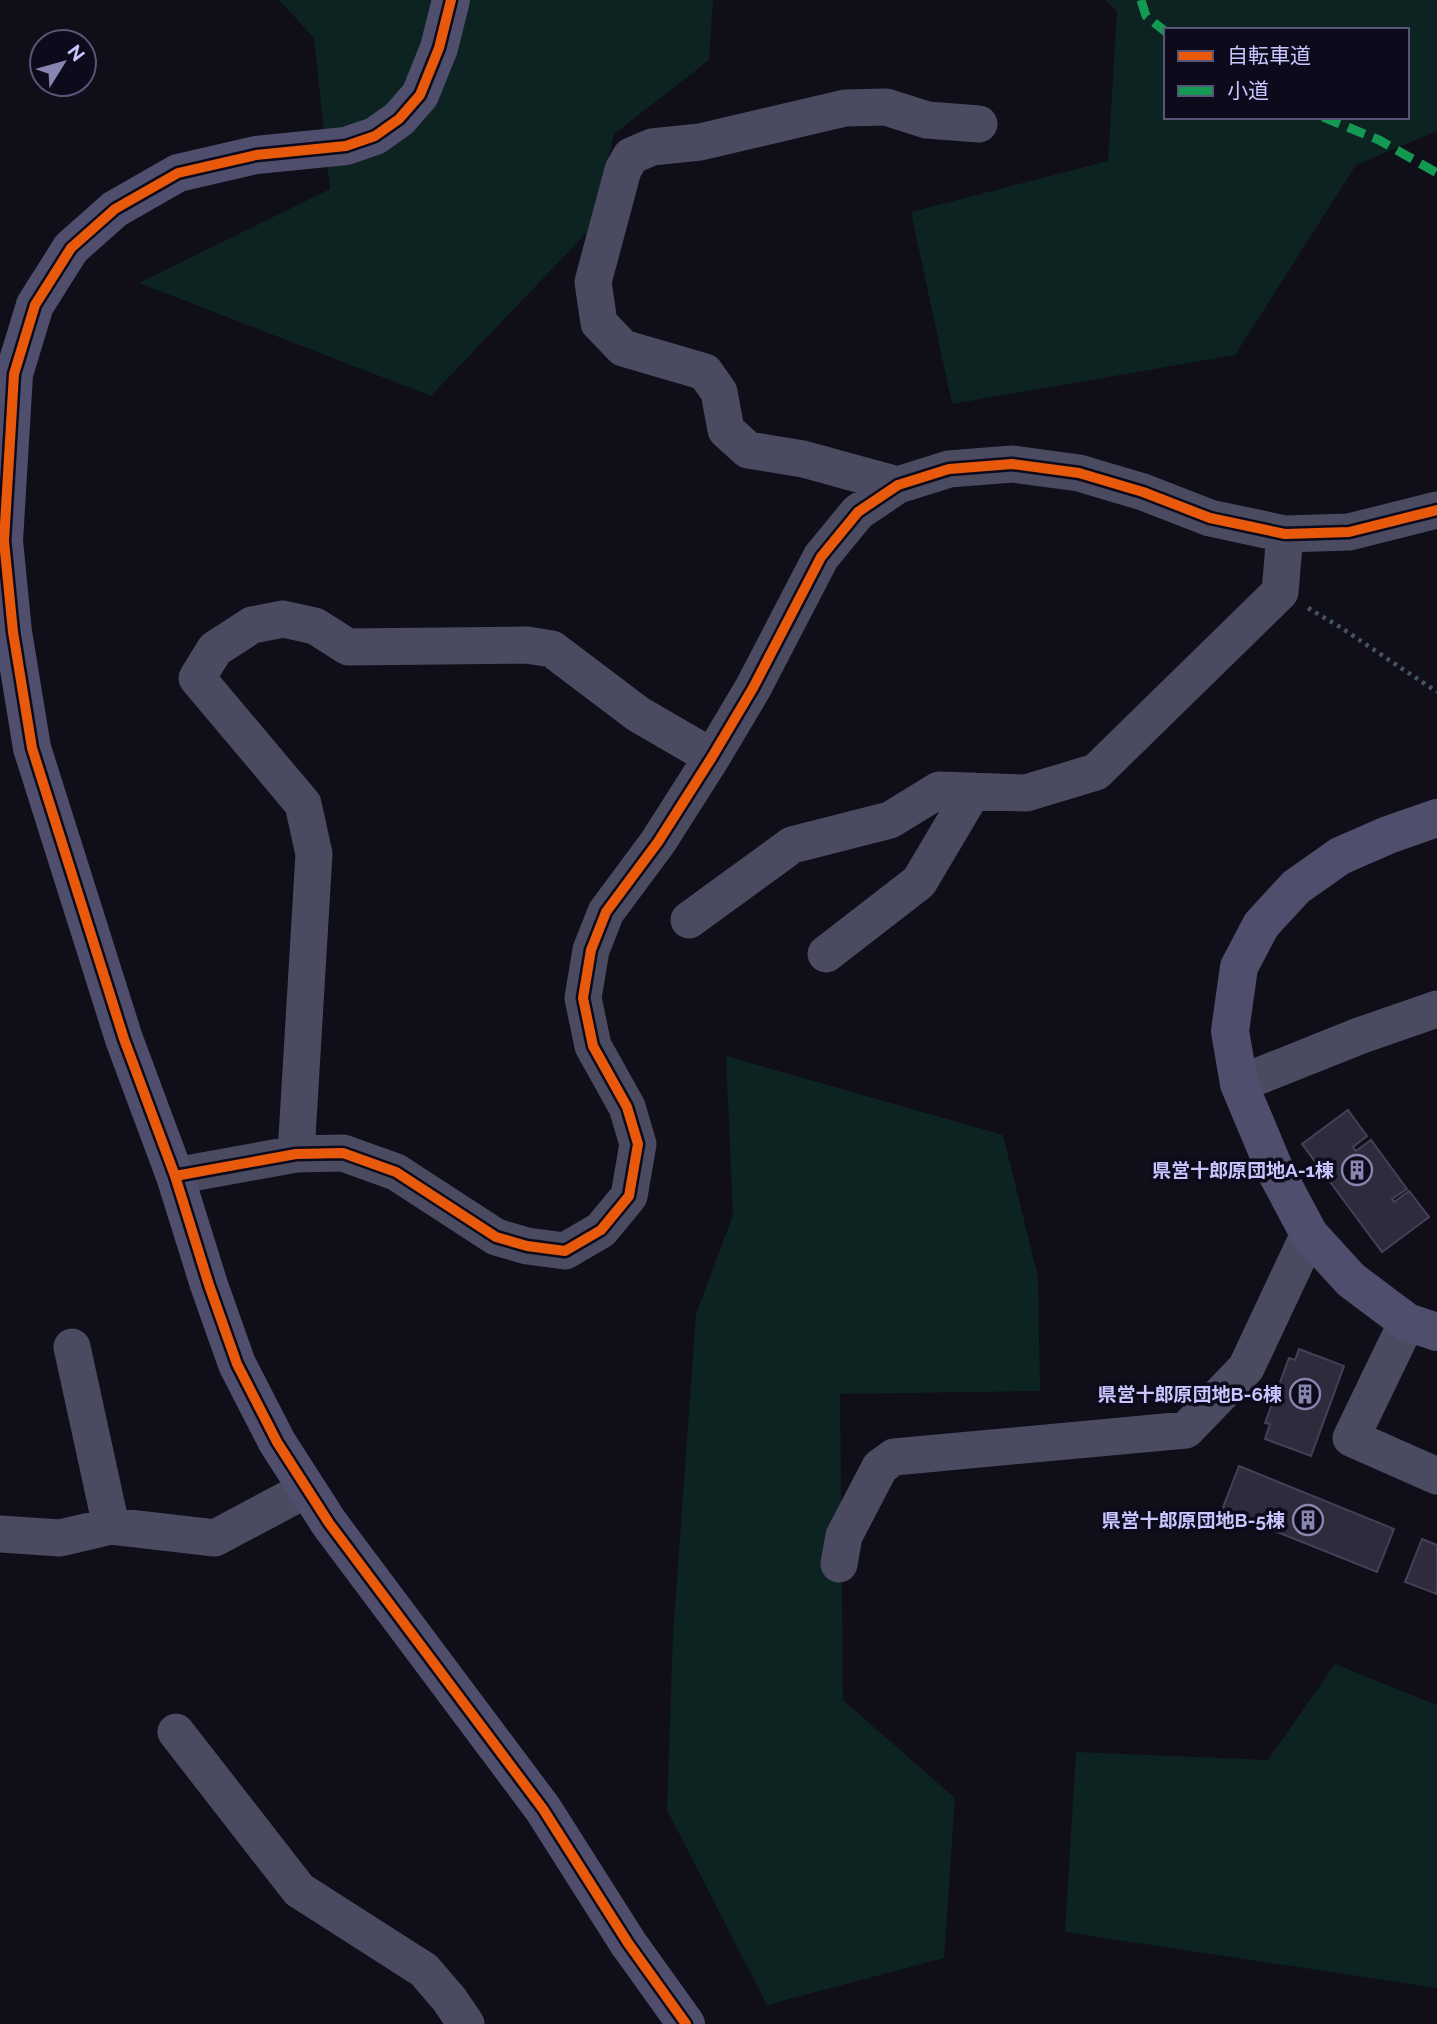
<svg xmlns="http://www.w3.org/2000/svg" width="1437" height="2024" font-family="Raleway,'Noto Sans JP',sans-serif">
<rect width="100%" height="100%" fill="#100e18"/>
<path fill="#0d2322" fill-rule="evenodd" d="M279,0H713L709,60L614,134L593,226L431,396L139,283L330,189L314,38Z
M1105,0H1437V131L1356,165L1235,355L952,404L911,212L1108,161L1117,11ZM1166,30H1407V117H1166Z
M726,1056L1003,1135L1038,1277L1040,1391L840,1394L843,1700L955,1798L944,1958L767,2005L667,1810L673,1635L696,1314L733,1215Z
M1335,1664L1437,1705V1988L1065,1932L1076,1752L1268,1760Z"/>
<path fill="#2d2b3c" stroke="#434058" stroke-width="2" d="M1348,1110L1367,1136L1353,1147L1356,1151L1371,1140L1407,1189L1392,1199L1394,1202L1409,1191L1429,1217L1382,1252L1302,1144Z
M1299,1349L1344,1366L1311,1456L1265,1439L1270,1424L1265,1423L1289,1358L1295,1360Z
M1239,1466L1394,1529L1377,1572L1222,1510Z
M1422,1539L1437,1545V1594L1405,1582Z"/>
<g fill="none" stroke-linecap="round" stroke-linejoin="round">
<path stroke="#445460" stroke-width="4.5" stroke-dasharray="3.5 5" stroke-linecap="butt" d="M1308,608L1340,627L1437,692"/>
<path stroke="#4a4a61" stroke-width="37" d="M898,485L803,459L748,450L726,430L719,392L705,372L623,348L599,323L593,282L623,170L631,156L652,147L700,142L845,108L886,107L927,120L979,124
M689,920L792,845L890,820L939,790L1026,793L1096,772L1280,592L1285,534
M826,954L919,882L973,791
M1239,1084L1359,1036L1437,1009
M296,1154L314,854L303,804L197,678L215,649L252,625L283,619L315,626L348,647L527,645L552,649L638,714L712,757
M175,1176L296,1154L343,1153L396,1172L496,1237L527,1246L565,1251L601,1230L629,1196L638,1144L627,1107L593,1046L583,998L591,950L606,912L658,842L712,757L753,688L821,557L858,512L898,485L949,469L1012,464L1079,473L1143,492L1210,518L1285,534L1349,532L1437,510
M1407,1322L1351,1438L1437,1476
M72,1347L111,1526
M0,1534L60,1538L111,1526L215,1538L307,1489
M839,1564L844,1536L880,1467L894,1457L1186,1430L1246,1368L1309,1234
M176,1732L299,1890L424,1970L449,1999L466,2024"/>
<path stroke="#4f4f6d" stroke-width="38" d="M451,0L439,48L420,95L399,119L375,136L346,146L256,155L178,173L115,209L71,248L35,305L14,374L4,541L13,632L32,748L124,1039L175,1176L209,1285L237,1364L277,1442L329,1523L543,1809L628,1943L686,2024
M1437,818L1388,835L1340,856L1296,887L1261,925L1239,967L1230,1031L1239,1084L1275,1170L1309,1234L1351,1280L1407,1322L1437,1332"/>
<path stroke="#139951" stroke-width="9" stroke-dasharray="18 9" stroke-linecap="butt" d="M1141,0L1146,16L1166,32
M1323,117L1379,140L1437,173"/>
<g stroke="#0d0a1c" stroke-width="15">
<path id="cycleway" d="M451,0L439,48L420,95L399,119L375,136L346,146L256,155L178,173L115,209L71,248L35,305L14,374L4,541L13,632L32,748L124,1039L175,1176L209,1285L237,1364L277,1442L329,1523L543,1809L628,1943L686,2024
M175,1176L296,1154L343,1153L396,1172L496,1237L527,1246L565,1251L601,1230L629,1196L638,1144L627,1107L593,1046L583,998L591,950L606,912L658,842L712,757L753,688L821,557L858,512L898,485L949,469L1012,464L1079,473L1143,492L1210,518L1285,534L1349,532L1437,510"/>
</g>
<use href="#cycleway" stroke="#e8590c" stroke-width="10"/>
</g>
<defs>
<g id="building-ring" transform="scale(1.575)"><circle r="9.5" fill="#0d0a1c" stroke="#8886ae" stroke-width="1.5"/><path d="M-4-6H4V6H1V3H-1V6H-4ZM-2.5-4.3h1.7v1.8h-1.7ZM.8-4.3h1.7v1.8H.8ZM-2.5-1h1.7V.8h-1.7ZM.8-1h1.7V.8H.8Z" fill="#8886ae"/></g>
</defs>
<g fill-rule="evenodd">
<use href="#building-ring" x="1357" y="1170"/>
<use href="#building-ring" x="1305" y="1394"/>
<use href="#building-ring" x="1308" y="1520"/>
</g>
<g text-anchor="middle" stroke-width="7" stroke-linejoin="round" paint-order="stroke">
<g font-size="19" font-weight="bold" fill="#c9c6ff" stroke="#0d0a1c" text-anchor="end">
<text x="1334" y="1177">県営十郎原団地A-1棟</text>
<text x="1282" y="1401">県営十郎原団地B-6棟</text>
<text x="1285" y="1527">県営十郎原団地B-5棟</text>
</g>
</g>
<rect x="1164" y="28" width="245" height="91" fill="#0d0a1c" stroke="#585577" stroke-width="2"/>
<rect x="1178" y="51" width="35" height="10" fill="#e8590c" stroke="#585577" stroke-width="2"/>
<text x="1227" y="63" font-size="21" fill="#c9c6ff">自転車道</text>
<rect x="1178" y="86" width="35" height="10" fill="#139951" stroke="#585577" stroke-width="2"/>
<text x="1227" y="98" font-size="21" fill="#c9c6ff">小道</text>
<g transform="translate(63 63) rotate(53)"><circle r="33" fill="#0d0a1c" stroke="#585577" stroke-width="2"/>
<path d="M0-5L12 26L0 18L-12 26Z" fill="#8886ae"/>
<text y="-10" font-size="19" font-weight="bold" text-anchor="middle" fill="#c9c6ff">N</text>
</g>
</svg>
